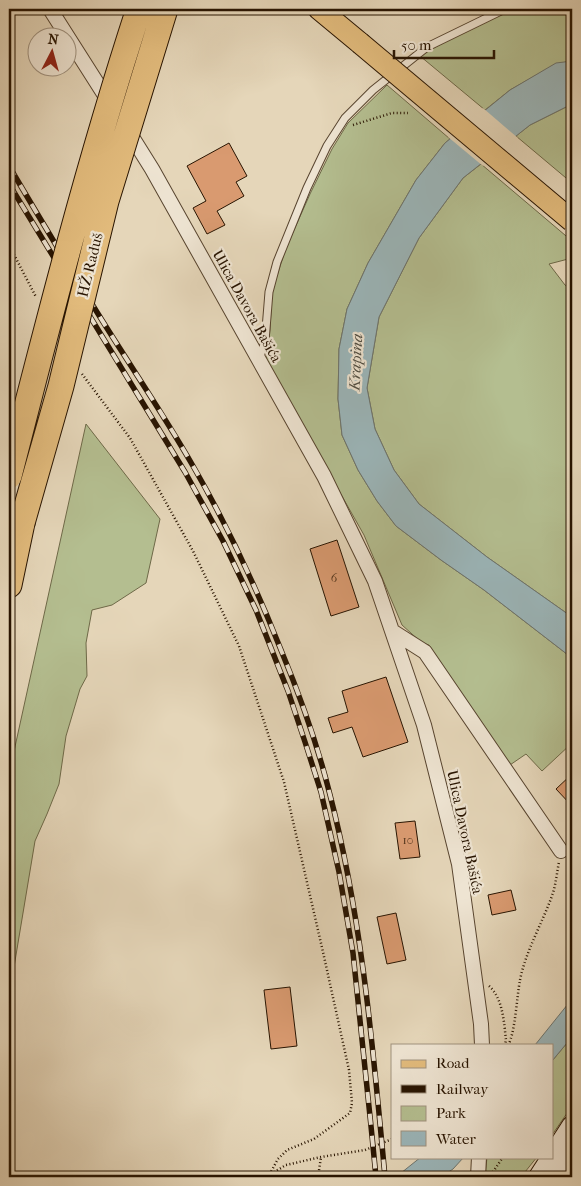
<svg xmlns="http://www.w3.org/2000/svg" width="581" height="1186" font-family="'IM FELL French Canon',serif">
<rect width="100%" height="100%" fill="#e5d6b9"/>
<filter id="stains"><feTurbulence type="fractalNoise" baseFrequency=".004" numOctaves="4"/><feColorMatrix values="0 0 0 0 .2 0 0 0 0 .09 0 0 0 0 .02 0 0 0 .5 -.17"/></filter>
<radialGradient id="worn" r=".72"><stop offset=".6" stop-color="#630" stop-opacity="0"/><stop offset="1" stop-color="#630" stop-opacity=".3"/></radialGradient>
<path fill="#b4be90" stroke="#6e6948" d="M511,9H572V61L556,64L510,90L485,110L420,56L465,30Z
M387,85L450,139L445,143L416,180L368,263L347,309L339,349L338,399L342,435L358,470L377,501L396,526L441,560L484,590L572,658V743L542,771L526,754L507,767L429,645L422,643L402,625L364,535L266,362L270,330L272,291L286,248L310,194L332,149L348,123Z
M572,104V183L516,136L530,125Z
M481,164L572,241V258L549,264L565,285L572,290V617L487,557L419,504L394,470L375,429L367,388L379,317L419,238L463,178Z
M86,424L160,519L146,583L112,605L92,610L86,643L87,676L80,689L66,736L59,784L47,814L35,841L9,997V774Z
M572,1037V1106L552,1135V1061Z
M487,1157H537L521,1177H485Z"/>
<path fill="#9bb6ba" stroke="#6d7570" d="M572,61V104L530,125L463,178L419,238L379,317L367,388L375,429L394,470L419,504L487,557L572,617V658L484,590L441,560L396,526L377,501L358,470L342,435L338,399L339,349L347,309L368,263L416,180L445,143L510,90L556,63Z
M572,999V1037L552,1061V1045H535Z
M421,1157H464L453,1169L441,1177H396Z"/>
<path fill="#e5d6b9" d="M483,108L518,138L483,166L448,137Z"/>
<path fill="#d99a70" stroke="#281401" d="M229,143L247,176L236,182L244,196L217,211L225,225L207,234L193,208L206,201L187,166Z
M337,540L359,607L331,616L310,549Z
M386,677L408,742L363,757L352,727L333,733L328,718L348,712L342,691Z
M572,774V806L556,789Z
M415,821L420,857L400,859L395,823Z
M511,890L516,910L492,915L488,895Z
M396,913L406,960L387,964L377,917Z
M290,987L297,1046L271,1049L264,990Z"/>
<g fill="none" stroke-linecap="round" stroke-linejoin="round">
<g stroke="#57442f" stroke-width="9">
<path id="service" d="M259,360L265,341L269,292L277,262L307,188L327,146L345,118L373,90L427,47L505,9"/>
</g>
<g stroke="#57442f" stroke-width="16">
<path id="minor" d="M50,9L111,105
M127,129L152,169L324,476L375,581L424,725L459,864L481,1024L482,1045
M392,631L425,652L561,851
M478,1177L479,1157"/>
</g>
<g stroke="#281401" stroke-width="22">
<path id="secondary" d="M552,1157L572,1126
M539,1177L552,1157
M557,1177L572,1156"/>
</g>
<g stroke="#281401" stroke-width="23">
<path id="primary" d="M319,9L360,43"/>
</g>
<g stroke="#281401" stroke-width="27">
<path id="motorway" d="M9,585L22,523"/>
</g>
<path stroke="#281401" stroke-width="2.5" stroke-dasharray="1 2.5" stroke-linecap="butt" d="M353,125L392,113H408
M9,245L36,297
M82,374L130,438L193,551L239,646L284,782L323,952L349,1070L352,1103L350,1113L314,1139L287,1150L278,1159L268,1177
M489,986C503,998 504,1023 506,1040L505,1045
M508,1045C515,1035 517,995 520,980C526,950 543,922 553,893C556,883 557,872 559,862
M493,1172L503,1157
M271,1174L286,1165L321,1157L365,1150L392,1139
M318,1177L321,1157"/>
<use href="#service" stroke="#eee4d2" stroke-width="7"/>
<use href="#minor" stroke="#eee4d2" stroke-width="14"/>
<use href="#secondary" stroke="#eee4d2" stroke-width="20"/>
<use href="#primary" stroke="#e2bb7c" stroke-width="21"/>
<use href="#motorway" stroke="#e2bb7c" stroke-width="25"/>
<g stroke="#281401" stroke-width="5.5">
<path id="rail" d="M9,166C39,217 69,267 100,317C131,367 164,415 193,466C227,525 256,587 281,650C300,696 317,743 329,791C362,917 373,1048 385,1177
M9,184L185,472L223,541L256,610L288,691L305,742L321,792L339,872L353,953L371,1126L376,1177"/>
</g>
<use href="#rail" stroke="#eee4d2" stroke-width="4" stroke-dasharray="11" stroke-linecap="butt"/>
<g stroke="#281401" stroke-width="23" stroke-linecap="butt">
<path id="primary-bridge" d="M360,43L572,221"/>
</g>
<g stroke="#281401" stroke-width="27" stroke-linecap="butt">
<path id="motorway-bridge" d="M9,476C49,319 89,162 139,9
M22,523L61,386L106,201L165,9"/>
</g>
<use href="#primary-bridge" stroke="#e2bb7c" stroke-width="21"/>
<use href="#motorway-bridge" stroke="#e2bb7c" stroke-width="25"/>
</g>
<g text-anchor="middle" stroke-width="4.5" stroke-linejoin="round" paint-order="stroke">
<g font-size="12" fill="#54361d">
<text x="334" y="582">6</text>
<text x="408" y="844">10</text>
</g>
<g font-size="15" fill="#281401" stroke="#eee4d2">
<text transform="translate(90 265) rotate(-76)" y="5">HŽ Raduš</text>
<text transform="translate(247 306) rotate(61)" y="5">Ulica Davora Bašića</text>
<text transform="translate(465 832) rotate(78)" y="5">Ulica Davora Bašića</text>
</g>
<g font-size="16" font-style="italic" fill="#504d42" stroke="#eee4d2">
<text transform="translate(355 362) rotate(-87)" y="6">Krapina</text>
</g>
</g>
<rect width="581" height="1186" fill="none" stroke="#e5d6b9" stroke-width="30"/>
<rect x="10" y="10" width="561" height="1166" fill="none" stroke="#281401" stroke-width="2.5"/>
<rect x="15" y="15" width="551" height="1156" fill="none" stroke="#281401"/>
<rect x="391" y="1044" width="162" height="115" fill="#eee4d2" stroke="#9f917e"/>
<rect x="401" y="1060" width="25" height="8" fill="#e2bb7c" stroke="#9f917e"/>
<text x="436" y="1068" font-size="15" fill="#281401">Road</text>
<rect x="401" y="1085" width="25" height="8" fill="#281401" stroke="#9f917e"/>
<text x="436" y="1094" font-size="15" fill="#281401">Railway</text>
<rect x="401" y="1106" width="25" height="15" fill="#b4be90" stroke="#9f917e"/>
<text x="436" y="1118" font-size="15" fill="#281401">Park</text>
<rect x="401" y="1131" width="25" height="15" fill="#9bb6ba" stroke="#9f917e"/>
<text x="436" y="1144" font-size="15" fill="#281401">Water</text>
<g transform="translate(52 52) rotate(6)"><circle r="24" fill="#eee4d2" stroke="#9f917e"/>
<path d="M0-4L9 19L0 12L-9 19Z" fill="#8f2418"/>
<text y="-8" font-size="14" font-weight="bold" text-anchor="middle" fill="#281401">N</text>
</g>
<path d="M394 50v8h100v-8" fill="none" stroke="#281401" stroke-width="2.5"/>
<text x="401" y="50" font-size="15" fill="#281401" stroke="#eee4d2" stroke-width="4" paint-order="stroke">50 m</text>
<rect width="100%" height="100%" filter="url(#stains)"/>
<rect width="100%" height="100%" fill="url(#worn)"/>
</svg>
